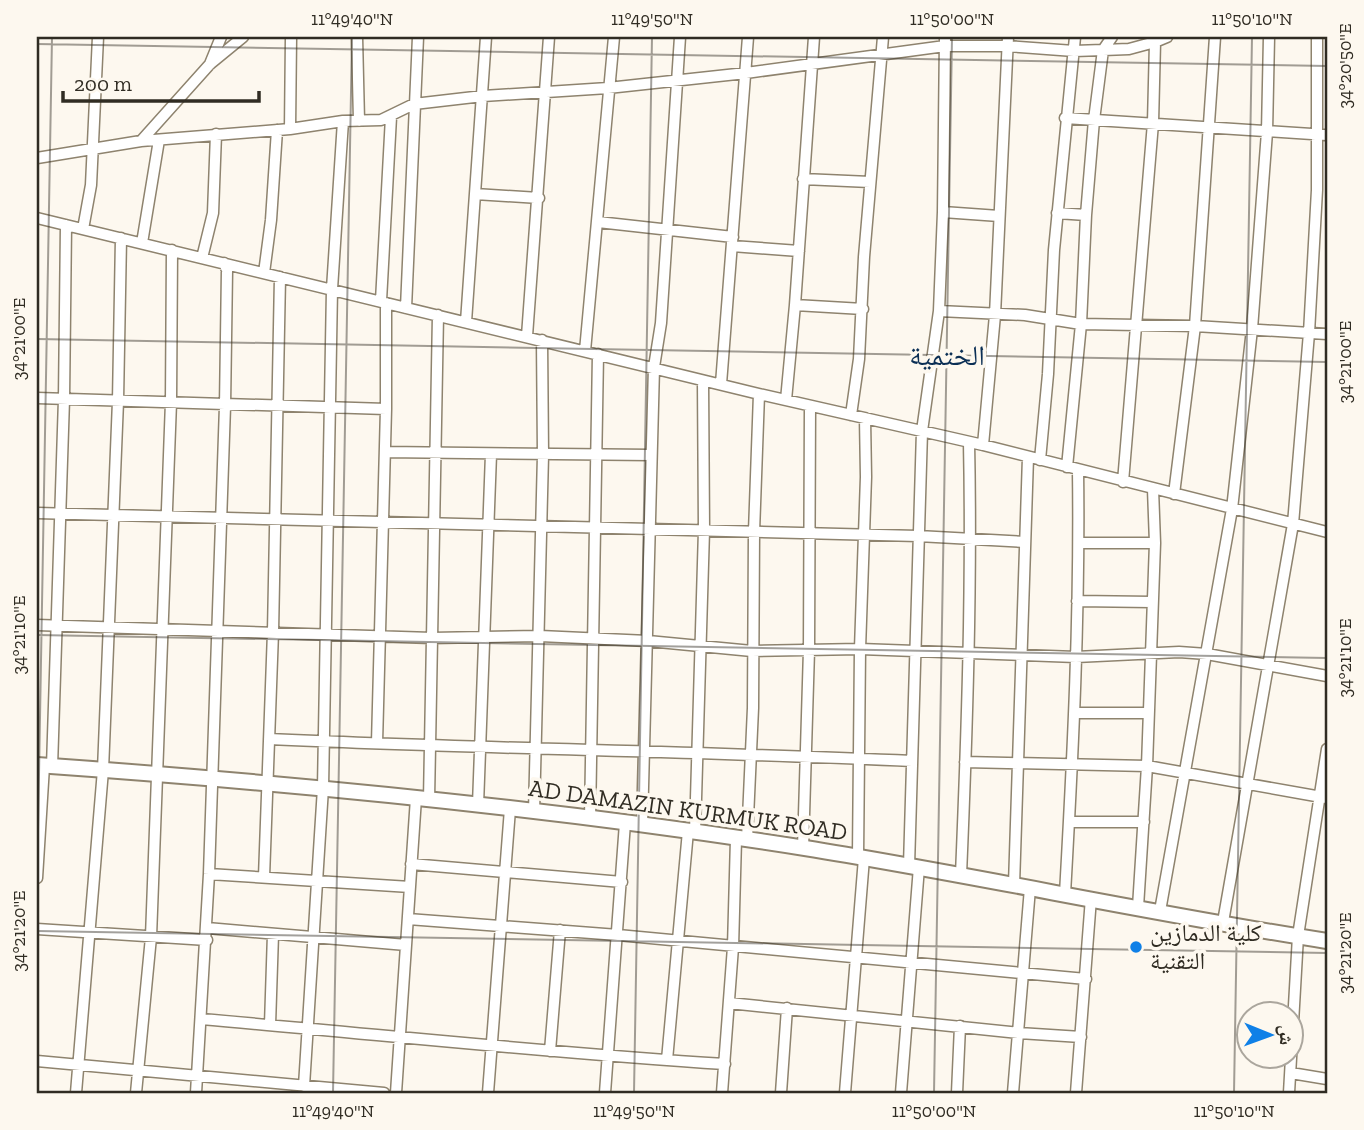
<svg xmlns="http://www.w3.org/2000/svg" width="1364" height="1130" font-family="'Zilla Slab','Noto Naskh Arabic',serif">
<rect width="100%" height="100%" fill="#fdf8ef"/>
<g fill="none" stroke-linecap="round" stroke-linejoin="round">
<g stroke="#8e836e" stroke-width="13">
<path id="minor" d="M357,37L359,121
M210,64L221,37
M1065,118L1327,135
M290,129L291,37
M141,141L210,64L243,37
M37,158L141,141L290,129L343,121L381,120L414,104L483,96L608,88L746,73L945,46H1007L1074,51L1103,50L1129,49L1155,42L1167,37
M803,179L870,182
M475,194L539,198
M943,212L999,216
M1057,213L1086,215
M37,218L759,394L983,445L1327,532
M598,222L733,237
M83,229L91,185L98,37
M142,243L159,140
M732,246L799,251
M202,258L213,213L216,134
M264,273L271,220L277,130
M381,301L391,117
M795,305L863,309
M406,308L418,37
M939,311L1025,315L1081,324L1195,326L1327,334
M466,322L486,37
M527,336L549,37
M585,351L614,37
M721,384L748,37
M37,398L386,409
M786,400L795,305L814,37
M851,415L859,359L864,257L883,37
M983,445L995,315L1008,37
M385,452L651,455
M1040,460L1048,374L1054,250L1075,37
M1067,467L1081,324L1086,215L1094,120L1103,50L1112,37
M1123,482L1153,123L1155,42
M1174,494L1195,326L1215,37
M37,513L918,536L1025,542
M1079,543H1155
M1077,601L1152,602
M37,625L432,638L540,636L648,641L752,651L860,649L1076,657L1179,652L1207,654L1327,676
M1074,713H1148
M269,739C483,749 698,751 912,761
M377,743L386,409V303
M965,762L1147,766L1327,798
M52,767L64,399L66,225
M429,800L438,315
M478,805L491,454
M534,812L543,455L542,340
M590,819L598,354
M1069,822H1144
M642,825L654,367L661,323L680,37
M695,832L704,530L703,381
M747,840L753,708L754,532L759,394
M803,848L809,650L810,406
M858,857L860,649L866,477L865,418
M411,864L622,882
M909,866L922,431L939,311L943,212L945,37
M209,874L410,887
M961,875C967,731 972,587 969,442
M264,877L273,632L280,277
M37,878L44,766
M1014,885L1028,457
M1065,894C1073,753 1080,611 1078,470
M1138,907L1147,766L1155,543L1153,489
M1160,911L1232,509L1252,329L1267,132L1269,37
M408,919L618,935L1086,979
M1223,922L1293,524L1309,333L1317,190V37
M207,928L406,945
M37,929L207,940
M729,1003L1019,1033L1081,1037
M201,1019C376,1034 550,1053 725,1064
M270,1025L273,934
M550,1051L560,930
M667,1060L688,831
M37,1061L384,1093
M1291,1073L1327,1079
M304,1086L323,788L332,289L343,121
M76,1093L103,770L118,401L121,238
M136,1093L151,937L171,402L172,250
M196,1093L209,874L225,406L227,270L224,263
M396,1093L416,798
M488,1093L510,809
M605,1093L625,823
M722,1093L733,947L736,839
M781,1093L787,1008
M845,1093L864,858
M901,1093L919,867
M957,1093L960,1026
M1013,1093L1030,888
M1076,1093L1091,898
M1289,1093L1298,936L1327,749"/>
</g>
<g stroke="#8e836e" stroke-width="18">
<path id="highway" d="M37,765C293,783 551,808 805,848C979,876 1153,914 1327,941"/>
</g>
<use href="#minor" stroke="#fff" stroke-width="10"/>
<use href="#highway" stroke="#fff" stroke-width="14"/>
</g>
<path fill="none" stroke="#302c23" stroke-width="2" stroke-opacity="0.45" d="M37,44L1327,66M37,339L1327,362M37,635L1327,658M37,888L52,37M37,931L1327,953M333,1093L352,37M634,1093L652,37M934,1093L952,37M1234,1093L1252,37"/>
<circle fill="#0f80e7" stroke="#fdf8ef" stroke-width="2.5" cx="1136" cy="947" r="7"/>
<g text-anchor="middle" stroke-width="7" stroke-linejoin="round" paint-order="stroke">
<g font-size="24" fill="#302c23" stroke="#fdf8ef">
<text transform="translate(688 810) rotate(8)" y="8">AD DAMAZIN KURMUK ROAD</text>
</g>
<g font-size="24" fill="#302c23" stroke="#fdf8ef" text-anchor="start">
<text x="1150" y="941">كلية الدمازين<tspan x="1150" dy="28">التقنية</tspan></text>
</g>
<g font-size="28" fill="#0b2f55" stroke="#fdf8ef">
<text x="947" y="365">الختمية</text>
</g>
</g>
<rect width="1364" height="1130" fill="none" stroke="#fdf8ef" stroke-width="77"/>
<g transform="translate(1270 1035) rotate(91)"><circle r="33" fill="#fdf8ef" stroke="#aba69d" stroke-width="2"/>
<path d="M0-5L12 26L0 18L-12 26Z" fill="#0f80e7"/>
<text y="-10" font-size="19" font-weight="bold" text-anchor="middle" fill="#302c23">ش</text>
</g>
<path d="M63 91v10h196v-10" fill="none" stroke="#302c23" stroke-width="3.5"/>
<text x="74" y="91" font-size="21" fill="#302c23" stroke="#fdf8ef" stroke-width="5" paint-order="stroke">200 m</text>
<rect x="38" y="38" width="1288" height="1054" fill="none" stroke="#302c23" stroke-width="2.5"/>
<g font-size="18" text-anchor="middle" fill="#302c23">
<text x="352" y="25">11°49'40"N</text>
<text x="652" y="25">11°49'50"N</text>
<text x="952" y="25">11°50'00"N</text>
<text x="1252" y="25">11°50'10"N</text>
<text transform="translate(1345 66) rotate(-90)" y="6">34°20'50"E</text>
<text transform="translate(19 339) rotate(-90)" y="6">34°21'00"E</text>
<text transform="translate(1345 362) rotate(-90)" y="6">34°21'00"E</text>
<text transform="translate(19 635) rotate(-90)" y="6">34°21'10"E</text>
<text transform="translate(1345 658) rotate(-90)" y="6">34°21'10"E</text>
<text transform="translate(19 931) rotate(-90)" y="6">34°21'20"E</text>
<text transform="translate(1345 953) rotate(-90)" y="6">34°21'20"E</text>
<text x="333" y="1117">11°49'40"N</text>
<text x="634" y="1117">11°49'50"N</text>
<text x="934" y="1117">11°50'00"N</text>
<text x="1234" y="1117">11°50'10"N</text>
</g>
</svg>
